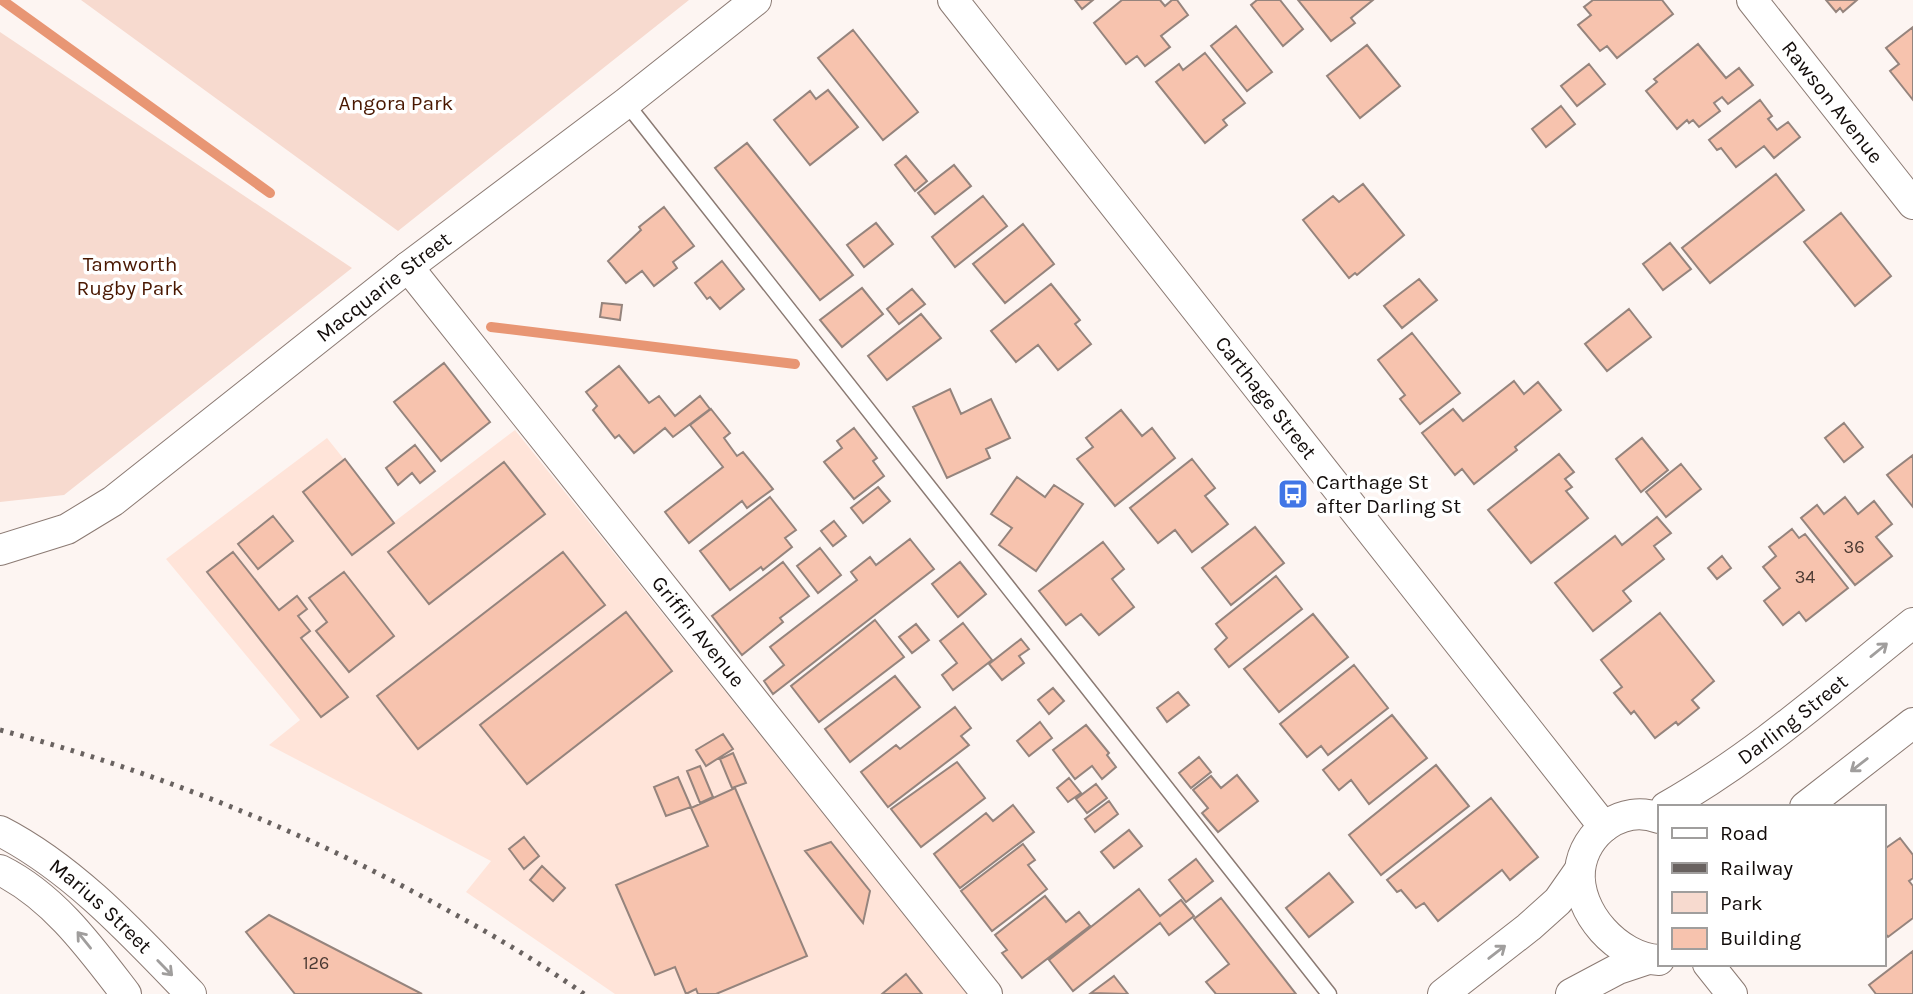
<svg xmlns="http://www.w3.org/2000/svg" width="1913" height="994" font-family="Karla,sans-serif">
<rect width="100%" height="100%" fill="#fdf5f2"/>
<path fill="#ffe4d9" d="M515,430L968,994H615L466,892L491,861L269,745L300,720L166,559L327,438L394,522Z"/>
<path fill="#f7dacf" d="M81,0H689L398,231Z
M0,32L352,268L64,495L0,502Z"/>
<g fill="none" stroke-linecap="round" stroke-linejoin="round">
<path stroke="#e89674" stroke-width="10" d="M2,0L270,193
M491,327L795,364"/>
</g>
<path fill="#f7c3ae" stroke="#95847d" stroke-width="2" d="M1075,0H1093L1082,9Z
M1122,0H1160L1165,6L1172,0H1177L1188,15L1161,36L1170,47L1145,66L1137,56L1126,64L1094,23Z
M1257,0H1280L1303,29L1283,46L1251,5Z
M1298,0H1373L1351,18L1355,23L1331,41Z
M1593,0H1662L1673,14L1617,58L1607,46L1600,51L1578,25L1591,15L1584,7Z
M1826,0H1857L1843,12L1840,8L1836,12Z
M1236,26L1272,72L1247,91L1211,46Z
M1913,27V100L1890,71L1899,64L1886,48Z
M853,30L918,112L883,140L818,58Z
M1698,44L1726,78L1739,68L1753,85L1728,104L1722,97L1714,103L1720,111L1699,127L1693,120L1689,123L1687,120L1677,129L1646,91L1657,82L1654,79Z
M1367,45L1400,86L1360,118L1327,76Z
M1205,53L1245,103L1223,120L1227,125L1205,143L1156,82L1179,64L1183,70Z
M1589,64L1605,84L1577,106L1561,86Z
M828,90L858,127L810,165L774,120L810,91L816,99Z
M1760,100L1772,116L1768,119L1777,130L1788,122L1800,137L1774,158L1764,146L1736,167L1721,148L1717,150L1709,140Z
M1561,106L1575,124L1546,147L1532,129Z
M747,143L853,275L820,300L715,168Z
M906,156L927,181L915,191L895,165Z
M954,165L971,186L935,214L918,193Z
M1776,174L1804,210L1710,283L1682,248Z
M1363,184L1404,235L1357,275L1355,273L1349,278L1303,220L1333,196L1339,202Z
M983,196L1007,226L955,267L932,237Z
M664,207L694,246L673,262L677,268L654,286L642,271L626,283L608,261L641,230L639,227Z
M1841,213L1891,276L1855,306L1804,242Z
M876,223L893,244L864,267L847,245Z
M1023,224L1054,264L1005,303L973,264Z
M1670,243L1691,269L1663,290L1643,264Z
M722,261L744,289L720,309L710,297L707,299L695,283Z
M1419,279L1437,300L1402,328L1384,306Z
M1051,284L1080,320L1075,324L1091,344L1058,370L1038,345L1016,362L991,331Z
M862,288L883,314L842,347L820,320Z
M912,289L925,304L899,324L887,309Z
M602,303L622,305L620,320L600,317Z
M1629,309L1651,337L1607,371L1585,344Z
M921,314L941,338L887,380L868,356Z
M1412,333L1460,393L1420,424L1400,399L1405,395L1378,360Z
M444,363L490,422L441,461L394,402Z
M619,366L649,403L659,396L675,416L700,396L710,409L673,437L665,428L634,453L619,435L615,438L593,410L597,406L586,392Z
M1514,381L1524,394L1538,382L1561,410L1515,447L1517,450L1474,484L1462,469L1455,475L1422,433L1453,409L1463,421Z
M950,389L961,414L991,399L1010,438L986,449L990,458L947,478L913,407Z
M711,409L730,433L724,438L737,456L743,452L773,489L747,508L742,501L689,543L665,512L723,467L690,425Z
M1121,410L1142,436L1152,428L1175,458L1115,506L1077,459L1093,447L1086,438Z
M1844,423L1863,447L1844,462L1825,438Z
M854,428L877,458L873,461L884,476L854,499L824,462L842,448L837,441Z
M1642,438L1668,470L1641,492L1616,459Z
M415,445L435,471L420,483L412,473L398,485L386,468Z
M1559,454L1574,472L1565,479L1572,487L1566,491L1588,518L1531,563L1488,510Z
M1913,455V507L1887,475Z
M345,459L394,523L352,555L303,492Z
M1192,459L1215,488L1205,496L1228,524L1192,552L1175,530L1158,543L1130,508Z
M504,462L545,514L429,604L388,552Z
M1681,464L1701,489L1666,517L1646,492Z
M1017,477L1045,497L1054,485L1083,504L1036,571L999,545L1012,528L991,514Z
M878,487L890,501L863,523L851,508Z
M770,497L796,530L785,538L792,547L763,570L761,567L730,590L700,551Z
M1845,497L1858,514L1874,501L1892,524L1876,537L1892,556L1855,585L1801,518L1817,505L1824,514Z
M273,516L293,541L258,569L238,544Z
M1657,517L1671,533L1654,546L1664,559L1623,591L1631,601L1593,631L1555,583L1615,536L1622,545Z
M834,521L846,536L833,546L821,531Z
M1255,527L1284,563L1231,605L1202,568Z
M1792,529L1799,538L1805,534L1848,588L1806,621L1799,612L1783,625L1764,601L1780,588L1763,567L1776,556L1769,547Z
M910,539L934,569L773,694L764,681L784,665L770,647L857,580L851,572L870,557L876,565Z
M1103,542L1124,569L1112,579L1134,607L1099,635L1081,614L1066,625L1039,591Z
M820,548L841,575L818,593L797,566Z
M233,552L279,610L297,596L307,609L298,616L310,631L301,638L348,697L321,717L207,572Z
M563,552L605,605L418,749L377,696Z
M1722,556L1731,568L1717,579L1708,568Z
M783,562L809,596L780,618L783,622L742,655L712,616Z
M960,562L986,594L958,617L932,584Z
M344,572L394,636L349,672L316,631L327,622L309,598Z
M1276,576L1302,609L1229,667L1215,649L1227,638L1216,624Z
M626,612L672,671L527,784L480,725Z
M1660,613L1714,681L1692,700L1699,708L1678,725L1676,722L1655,738L1634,711L1631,714L1614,693L1622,687L1601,660Z
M1313,614L1348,657L1279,712L1244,669Z
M875,620L904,657L819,722L791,686Z
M963,623L992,660L953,690L942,675L957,663L940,641Z
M916,624L929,640L912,653L899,637Z
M1021,639L1029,649L1019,656L1024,663L1002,680L989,664Z
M1354,665L1388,708L1328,755L1321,746L1307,757L1280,724Z
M895,676L920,707L850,762L825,729Z
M1053,688L1064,701L1049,714L1038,700Z
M1178,692L1189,705L1167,722L1157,708Z
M955,707L971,728L961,736L969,745L888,807L861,772L896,745L900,749Z
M1392,715L1427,758L1369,804L1351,780L1339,790L1323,770Z
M1040,722L1052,738L1029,756L1017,741Z
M1086,725L1109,753L1107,755L1116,767L1102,779L1092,766L1075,779L1053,750Z
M723,734L733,749L706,766L696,750Z
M733,753L746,783L732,788L720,759Z
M1199,757L1211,772L1191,788L1179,773Z
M957,762L985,798L921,847L891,809Z
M1436,765L1469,806L1381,875L1349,835Z
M700,766L713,797L700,803L687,771Z
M1237,775L1258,801L1218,832L1202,813L1208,808L1193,790L1211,776L1221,788Z
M678,777L691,807L666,816L654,787Z
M1069,778L1081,793L1068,802L1057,788Z
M1096,784L1107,798L1087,813L1076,799Z
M735,788L807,956L716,994H698L696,989L686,994L675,967L655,975L616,885L708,846L691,808Z
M1491,798L1538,857L1510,880L1502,870L1438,921L1424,903L1416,908L1401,890L1397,892L1387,880Z
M1109,801L1118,814L1095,832L1085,819Z
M1013,805L1034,832L960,888L934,854L986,813L993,821Z
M1129,830L1142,846L1114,868L1101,852Z
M524,837L539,856L524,869L509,849Z
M1900,838L1913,855V878L1909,881L1913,886V918L1888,937L1883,931V850Z
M831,842L870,891L863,923L805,851Z
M1023,844L1035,860L1028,865L1047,889L992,931L961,891Z
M1196,859L1213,881L1186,902L1169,880Z
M542,866L565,888L553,901L530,880Z
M1329,873L1353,902L1309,937L1286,908Z
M1139,889L1160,916L1181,900L1194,916L1169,935L1160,923L1073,991L1049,960Z
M1045,896L1066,922L1079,912L1090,926L1022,978L1002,953L1007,950L995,935Z
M1221,898L1296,994H1216L1206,982L1229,964L1194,919Z
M269,915L422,994H295L246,932Z
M1913,951V994H1876L1869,985Z
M906,974L922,994H882Z
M1114,976L1128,994L1091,993Z"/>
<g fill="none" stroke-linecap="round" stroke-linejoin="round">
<g stroke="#8b7a73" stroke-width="17">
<path id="lane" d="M626,103L1329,994"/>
</g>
<g stroke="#8b7a73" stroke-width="32">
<g id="street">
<path id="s1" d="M953,0L1604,827"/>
<path id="s2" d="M1752,0L1913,204"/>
<path id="s3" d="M408,267L987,994"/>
<path id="s4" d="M0,550L67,529L113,501L408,267L626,103L756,0"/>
<path id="s5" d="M1666,807C1756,756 1833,687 1913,623"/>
<path d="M1805,807L1913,723"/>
<path d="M1659,818C1623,804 1584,832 1580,870C1576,912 1618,958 1659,960"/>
<path id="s6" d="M0,831C74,869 134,935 191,994"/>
<path d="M0,870C54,897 90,947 126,994"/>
<path d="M1708,964L1732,994"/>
<path d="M1443,994L1529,927L1558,901L1579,871"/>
<path d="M1571,994L1618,969L1648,959"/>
</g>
</g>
<use href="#lane" stroke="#fff" stroke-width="14"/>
<use href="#street" stroke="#fff" stroke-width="30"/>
<path stroke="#696260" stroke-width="5" stroke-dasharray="3.5 7" stroke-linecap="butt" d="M0,730C147,769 290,825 425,898C479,927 533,958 584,994"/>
</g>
<defs><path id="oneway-shaft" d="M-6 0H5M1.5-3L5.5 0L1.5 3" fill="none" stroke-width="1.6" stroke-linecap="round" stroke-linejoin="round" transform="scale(1.75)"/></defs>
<g stroke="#a09e9d">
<use href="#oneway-shaft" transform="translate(1879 650) rotate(-39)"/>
<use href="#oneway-shaft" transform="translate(1859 765) rotate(142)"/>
<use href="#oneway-shaft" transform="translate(84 940) rotate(-129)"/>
<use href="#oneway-shaft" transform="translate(1497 952) rotate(-38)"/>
<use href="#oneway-shaft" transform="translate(165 968) rotate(46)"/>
</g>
<defs>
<g id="bus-square" transform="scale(1.575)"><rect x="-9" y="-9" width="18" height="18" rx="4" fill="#4176e6" stroke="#fff"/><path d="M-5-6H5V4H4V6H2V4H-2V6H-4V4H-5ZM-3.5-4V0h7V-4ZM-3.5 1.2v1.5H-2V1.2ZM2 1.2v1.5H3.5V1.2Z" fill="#fff"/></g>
</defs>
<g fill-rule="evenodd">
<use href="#bus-square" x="1293" y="494"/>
</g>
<g text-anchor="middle" stroke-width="7" stroke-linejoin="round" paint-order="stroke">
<g font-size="18" fill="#4b3a33">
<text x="1854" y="553">36</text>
<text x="1805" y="583">34</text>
<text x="316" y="969">126</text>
</g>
<g font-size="21" fill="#120c0a" stroke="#fff">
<text dy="7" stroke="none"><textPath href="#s2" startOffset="130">Rawson Avenue</textPath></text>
<text dy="7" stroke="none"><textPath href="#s4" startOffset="469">Macquarie Street</textPath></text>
<text dy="7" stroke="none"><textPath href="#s1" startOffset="506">Carthage Street</textPath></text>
<text dy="7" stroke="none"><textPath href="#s3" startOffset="466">Griffin Avenue</textPath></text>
<text dy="7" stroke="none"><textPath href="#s5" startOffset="154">Darling Street</textPath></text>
<text dy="7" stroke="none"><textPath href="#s6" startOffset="126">Marius Street</textPath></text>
</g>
<g font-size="21" fill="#491700" stroke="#fff">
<text x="396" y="110">Angora Park</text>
<text x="130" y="271">Tamworth<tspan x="130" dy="24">Rugby Park</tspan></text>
</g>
<g font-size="21" fill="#120c0a" stroke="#fff" text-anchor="start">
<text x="1316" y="489">Carthage St<tspan x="1316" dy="24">after Darling St</tspan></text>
</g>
</g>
<rect x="1658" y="805" width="228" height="161" fill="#ffffff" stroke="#a09e9d" stroke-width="2"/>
<rect x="1672" y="828" width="35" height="10" fill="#ffffff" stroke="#a09e9d" stroke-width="2"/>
<text x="1720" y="840" font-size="21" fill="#120c0a">Road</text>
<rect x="1672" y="863" width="35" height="10" fill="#696260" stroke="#a09e9d" stroke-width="2"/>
<text x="1720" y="875" font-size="21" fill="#120c0a">Railway</text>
<rect x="1672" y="892" width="35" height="21" fill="#f7dacf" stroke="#a09e9d" stroke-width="2"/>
<text x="1720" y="910" font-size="21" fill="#120c0a">Park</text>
<rect x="1672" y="928" width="35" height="21" fill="#f7c3ae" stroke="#a09e9d" stroke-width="2"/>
<text x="1720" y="945" font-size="21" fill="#120c0a">Building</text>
</svg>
